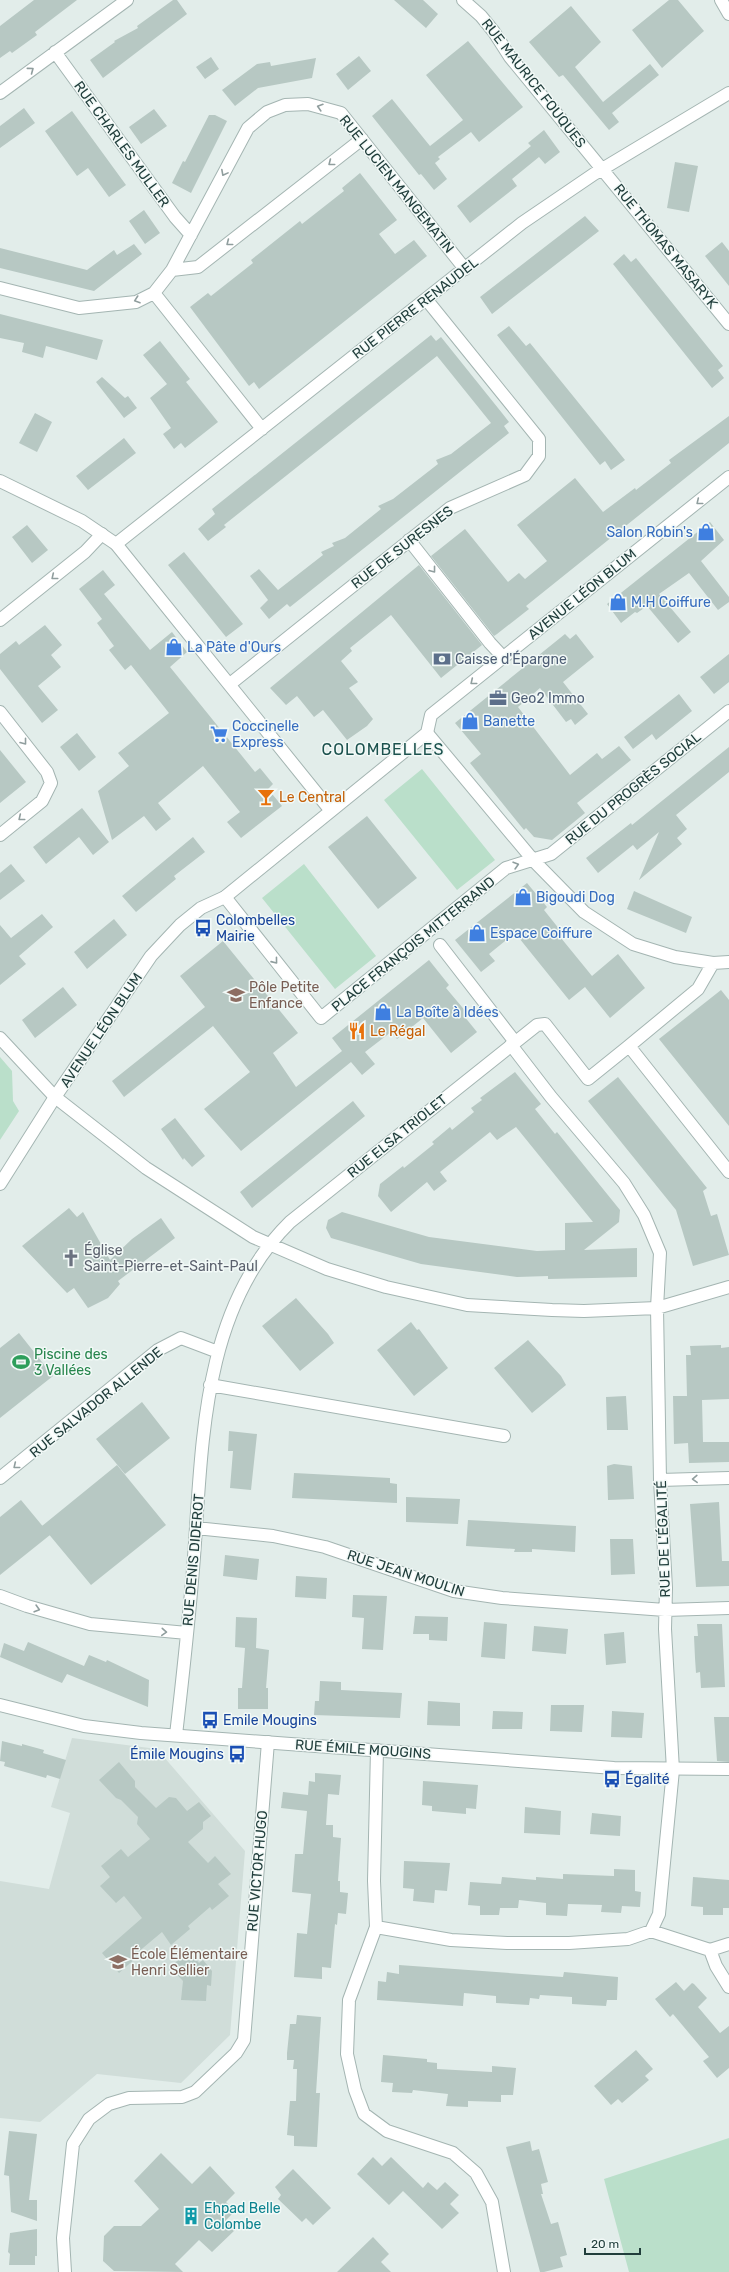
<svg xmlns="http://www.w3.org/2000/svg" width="729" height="2272" font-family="Rubik,sans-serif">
<rect width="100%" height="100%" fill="#e2edea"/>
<path fill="#d0ddd9" d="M72,1738L157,1749L245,1851L230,2035L181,2083L97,2074L40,2122L0,2118V1881L49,1889L70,1813L51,1807Z"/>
<path fill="#badfca" d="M422,769L495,860L457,890L384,800Z
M304,864L376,956L335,989L262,898Z
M0,1057L12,1071L13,1101L19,1111L0,1140Z
M729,2138V2272H629L604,2179Z"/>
<path fill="#b7c8c3" d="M34,0H77L35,32L37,35L12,53L10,51L0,58V26Z
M173,0H177L187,14L103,78L90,60L115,42L114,41L138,28L137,26Z
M394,0H423L438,14L426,28Z
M669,0H678L704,31L662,68L632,30Z
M571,6L601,42L575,67L603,102L650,64L659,75L612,113L619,122L609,130L563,75L559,77L529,42Z
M468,41L523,107L479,142L471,132L438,157L440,159L435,163L447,179L434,190L421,174L419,175L372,116L392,99L430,146L463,120L426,75Z
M359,56L371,71L348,90L336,74Z
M211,57L219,69L205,79L196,67Z
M316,58L312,78L258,88L235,106L222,90L257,64L270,62L271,66Z
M24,108L35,123L0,148V126Z
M154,109L167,126L141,144L129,127Z
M72,111L126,185L109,197L88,168L77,176L45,131Z
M209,115H215L227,121L191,193L172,183L183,161L185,162Z
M544,130L560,152L545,164L539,157L512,179L517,186L470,223L457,206L531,146L528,143Z
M675,162L698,166L689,212L667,208Z
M360,173L397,220L379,234L395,254L414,240L427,256L259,389L254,382L249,386L190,307L208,293L211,296L253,263L251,260L300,221L302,224L344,191L342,188Z
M144,210L160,233L145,244L129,221Z
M585,216L599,231L492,314L480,297Z
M722,242L729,251V286L705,256Z
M134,244L142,254L94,291L0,268V248L87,270L114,250L117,255Z
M624,254L631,262L636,258L723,366L718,370L724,378L712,388L613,264Z
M0,314L103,340L97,360L46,346L43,358L22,352L24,343L0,338Z
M509,326L526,346L530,343L625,460L611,470L605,461L600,465L497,335Z
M431,335L436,341L441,337L502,413L509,422L504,426L509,433L290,607L287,604L269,619L260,608L268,600L250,576L259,569L278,590L323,555L321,552L334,546L332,543L345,538L381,509L378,506L393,499L438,464L436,460L451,454L491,423L437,356L224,525L226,527L208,541L198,529L215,514L212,509Z
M160,341L190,379L186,382L218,422L185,448L181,443L174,449L163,434L171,428L150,398L167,384L143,355Z
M102,377L125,398L128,396L137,408L124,418L96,382Z
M35,413L52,422L37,452L19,443Z
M729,416V443L526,606L529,609L497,634L494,636L431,556L465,529L508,582L519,573L525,579L547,561L517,525L575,478L603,512L635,488L636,490L671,463L669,460Z
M124,438L136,453L88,490L76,476Z
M710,522L724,540L701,561L729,597V602L718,610L689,573L659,594L691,632L678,643L647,606L637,613L635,612L621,623L607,604Z
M27,525L48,550L32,563L12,537Z
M184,552L243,624L226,637L168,565Z
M419,565L482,645L441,678L391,615L350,648L352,651L341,661L358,682L349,688L373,719L367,726L347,740L323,710L314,717L297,696L286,705L270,688Z
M103,570L115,585L104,594L150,650L172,632L187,652L170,667L255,772L260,768L273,784L268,789L282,806L241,838L227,822L240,812L203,766L158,803L171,819L156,831L144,816L112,840L98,791L129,766L118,753L169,713L131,665L125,670L109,650L114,646L97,623L102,619L79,589Z
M45,625L62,645L51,655L61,667L38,686L58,710L42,723L0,669V654L16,641L19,645Z
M565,634L570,639L576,634L594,657L563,682L588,714L575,725L571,719L566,722L540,688L518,707L570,775L597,753L602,759L619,746L631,760L577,803L585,813L552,840L534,837L526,828L524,830L470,763L481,754L455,723Z
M729,654V682L714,694L700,677Z
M679,694L692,711L656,740L652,734L633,749L624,737Z
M77,733L96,757L79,771L60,747Z
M729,747V772L676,815L687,829L677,838L682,844L639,880L659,832L637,850L633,845L598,873L586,858L631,823L632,825Z
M0,750L26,782L0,803Z
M82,808L109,842L93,855L79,837L46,864L33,847Z
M367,816L417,878L378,909L328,847Z
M193,837L205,852L174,876L176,879L136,912L122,896Z
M11,864L25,881L0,900V873Z
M527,883L547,907L544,910L564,935L561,938L592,976L618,954L645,988L610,1018L585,987L569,1000L515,933L489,954L495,961L481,972L455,940Z
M634,891L692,917L686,933L627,909Z
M42,914L53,927L19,956L26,964L0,985V925L11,938Z
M114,919L127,935L87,969L74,952Z
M223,941L298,1033L273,1053L296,1087L342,1051L332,1038L429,960L449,985L446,988L467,1013L464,1016L477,1032L451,1053L423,1018L397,1039L391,1032L365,1052L375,1064L362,1075L351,1062L241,1151L204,1109L250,1072L213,1026L124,1097L112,1081L205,1007L180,976Z
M63,987L77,1005L35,1038L22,1020Z
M721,990L729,1000V1126L659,1039Z
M515,1072L541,1104L535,1109L555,1134L557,1132L620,1210L619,1222L584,1250L637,1248V1277L548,1279V1276L517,1277L421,1264L331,1238L326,1228L328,1220L342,1212L429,1237L537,1251L565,1250V1223L593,1222L516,1127L497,1140L490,1132L440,1172L447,1181L434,1191L427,1182L391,1212L378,1196L380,1184L403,1166L404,1168L434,1144L432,1142L450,1127L452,1130L474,1112L471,1108L482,1100L480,1098Z
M618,1077L707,1188L703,1191L711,1216L717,1214L729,1255L693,1266L676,1210L588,1101Z
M353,1101L365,1116L252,1208L240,1192Z
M175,1118L205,1156L192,1167L184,1158L183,1160L161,1129Z
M69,1208L77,1217L83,1212L110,1260L132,1239L161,1218L175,1238L118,1281L120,1284L108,1298L88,1308L74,1288L67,1293L22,1246Z
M296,1298L328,1334L334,1343L300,1371L262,1326Z
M411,1322L417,1330L419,1329L448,1368L414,1396L377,1350Z
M19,1333L53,1376L0,1418V1348Z
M528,1340L561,1376L566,1385L532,1413L494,1368Z
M721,1345V1348L729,1347V1399L702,1400L703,1442H729V1462L689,1463L688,1443L674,1444L673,1396H687L686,1355H691L690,1346Z
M626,1396L628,1430H607L606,1397Z
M142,1402L170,1438L125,1474L96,1439Z
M229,1431L257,1434L251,1490L230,1488L233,1451H228Z
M614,1464L632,1466L634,1499L608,1500L607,1466Z
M117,1465L166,1525L91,1585L42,1526Z
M294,1473L390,1478V1483L397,1484V1503L292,1498Z
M406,1497L460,1499L458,1524L406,1522Z
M21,1500L50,1535L0,1575V1517Z
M719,1502L722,1561H729V1586L696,1587L690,1504Z
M468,1520L576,1526L575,1552L532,1549V1552H514L515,1549L466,1546Z
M610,1539H633L635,1574L611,1575Z
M225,1555L259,1559L257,1580L223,1576Z
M296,1576L327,1578L326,1599L295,1597Z
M353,1595L387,1596L383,1650L362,1649L364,1618L352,1617Z
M415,1616L448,1617L447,1641L429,1640V1634H413Z
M236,1617L257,1618L256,1648L269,1650L266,1688H268V1709H238V1688H242L245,1648L235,1647Z
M484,1622L507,1624L505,1659L481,1657Z
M697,1624H722L725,1687L701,1688L700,1672L696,1673L695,1658L694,1636H698Z
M534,1626L568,1629L566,1654L532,1651Z
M624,1632L626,1663L606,1665L604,1634Z
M28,1642L84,1666L89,1655L106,1662L107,1660L149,1680L148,1707L67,1674L62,1683L0,1657L4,1643L24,1651Z
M320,1681L341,1682V1690L402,1693L400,1718L314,1715L315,1701H319Z
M428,1701L460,1703V1726L427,1725Z
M551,1705H584L582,1732L550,1731Z
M493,1711L523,1712L522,1729H492Z
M612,1711L644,1713L642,1738L611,1737Z
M714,1717H729V1762L717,1761Z
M2,1741L22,1746V1744L44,1750L43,1753L66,1760L60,1779L47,1775L46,1778L4,1766L5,1762L0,1761Z
M119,1762L135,1781V1787L156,1808L169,1797L176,1798L187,1811L199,1802L211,1816L203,1822V1829L188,1842L208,1863L215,1856L231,1874L218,1884L229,1896L212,1910L210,1907L188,1926L190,1929L171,1945L162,1932L137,1953V1957L119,1973L102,1953L142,1918L124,1896L116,1903L100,1886L110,1877L101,1866L121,1849L128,1857L150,1839L137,1824L138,1817L121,1800L116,1798L99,1780Z
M315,1773L341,1775L339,1795L328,1794L326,1825H333V1837L341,1838L338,1881H340V1892L348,1893L346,1914L338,1913L337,1925L335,1924L331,1968L322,1967V1979L294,1977L297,1933L307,1934L311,1894L292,1892L295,1854H303L307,1811L281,1808L283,1792L308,1795L309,1781L315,1782Z
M423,1781L478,1785L476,1809L466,1808V1814L432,1811V1806L422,1805Z
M525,1807L561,1811L560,1835L524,1833Z
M592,1813L621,1816L620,1836L590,1834Z
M404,1861L450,1863L447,1891L435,1890L434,1903L413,1901L414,1889L403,1888Z
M614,1869L635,1870V1891L641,1892L640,1907L622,1906L621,1913L601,1912L602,1905L568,1904L567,1916L546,1915V1903L519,1900L518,1908H500L499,1915H480V1906L468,1905L470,1882L501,1884L502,1877L536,1880V1877L563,1879V1874L614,1876Z
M693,1877L729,1880V1908H723V1915H703V1907L691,1906Z
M189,1951L199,1963L203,1960L212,1971L211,1986L207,1985L206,2001L181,2000L183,1981L170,1967Z
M399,1965L563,1977L564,1972L618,1977L617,2000H607L606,2006L588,2005L572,2004V1997L540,1995L539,1999L530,1998L529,2005L496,2003V1996L464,1993L463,2006L377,2000L378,1981L386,1982L387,1972L399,1974Z
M676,1982L684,1991L692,1983L694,1984L707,1998L698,2007L720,2033L729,2026V2068L717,2078L703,2061L709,2057L673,2014L670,2017L655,1999Z
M297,2015L321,2017L316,2093H320L317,2147L294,2146V2136L287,2135L290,2101H296L297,2069H293L294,2060H287V2053L290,2024H296Z
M636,2050L653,2069L645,2076L649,2080L622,2103L618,2099L611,2105L594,2086Z
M383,2055L427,2059V2062L437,2063V2069L492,2072V2066L516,2068L513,2095H501V2102L468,2101V2107L446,2106L448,2094L413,2090L412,2093L392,2092L393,2083L381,2082Z
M9,2131L37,2134L29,2200H37V2221L11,2212L9,2176L4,2175Z
M530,2141L532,2151L539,2149L548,2182L541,2184L543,2194H541L551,2224L558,2222L567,2255L560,2257L563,2267L544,2272H540L506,2147Z
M161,2153L192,2184L210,2166L235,2193L226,2202L235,2211L226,2220L235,2230L212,2252L199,2240L175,2264L183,2272L114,2271L103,2261L104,2236L114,2226H141L159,2209L134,2181Z
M373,2157L382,2166L391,2157L423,2188L428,2182L437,2190L445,2182L459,2195L450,2204L459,2213L442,2229L403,2191L389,2205L357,2174Z
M293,2169L331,2208L313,2225L306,2218L302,2222L278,2199L281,2195L275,2187Z
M37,2229V2256H35V2265H9L10,2254L8,2252L10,2233Z
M373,2237L389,2254L381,2262L391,2272H337Z"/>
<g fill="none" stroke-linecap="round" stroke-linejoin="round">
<g stroke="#a4b5b2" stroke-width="14">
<path id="pedestrian" d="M440,945L515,1042
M511,1045L551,1097L624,1183L644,1215L660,1253L657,1308"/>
</g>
<g stroke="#a4b5b2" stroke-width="14">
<path id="minor" d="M463,0L481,16L494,32L510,57L729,324
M721,0L729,14
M55,52L175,217L191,235
M0,93L127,0
M172,270L198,267L362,139
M0,288L79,308L136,302L154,293L172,270L248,128L267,112L285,105L308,104L341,113L465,269
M154,293L262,429
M409,540L490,643L503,657
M116,544L522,223L594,174L729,93
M0,620L85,552L102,534
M230,684L450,508L525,475L539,456V439L426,299
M0,712L47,772L51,783L42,801L0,835
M427,733L534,861L584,912L633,944L675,957L713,963L729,962
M225,897L321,1018L506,868L551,854L729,711
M713,963L698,989L629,1046L729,1172
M0,1038L55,1097L146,1168L253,1237L327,1269L386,1287L467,1305L552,1310L584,1311L657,1308L729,1287
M210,1385L504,1436
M0,1478L158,1350L181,1338L218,1352
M660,1480L729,1478
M196,1528L273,1536L325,1547L454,1591L502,1598L665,1610L729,1608
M0,1596L27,1606L90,1624L187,1633
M176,1735C184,1666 192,1597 196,1527C203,1421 209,1302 290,1222L537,1025L545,1024L588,1079L629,1046
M377,1750L374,1881L376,1927L349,2000L347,2054L355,2090L364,2114L387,2131L453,2153L476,2173L492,2202L504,2272
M376,1927L451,1940L507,1943H569L628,1939L651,1931L710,1950L729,1944
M651,1931L659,1914L673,1770L665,1629L666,1588L660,1480L657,1308
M710,1950L716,1966L729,1987
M65,2272L63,2238L73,2144L89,2119L109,2104L129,2098L182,2097L195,2092L236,2053L244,2040L268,1742"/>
</g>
<g stroke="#a4b5b2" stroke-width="14">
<path id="tertiary" d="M0,481L82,521L116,544L331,811
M0,1184L55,1097L151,956L180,925L201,908L225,897L427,733L431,715L729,477
M0,1705L84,1726L141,1733L614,1768L729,1769"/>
</g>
<use href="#pedestrian" stroke="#fff" stroke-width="12"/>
<use href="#minor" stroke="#fff" stroke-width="12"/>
<use href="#tertiary" stroke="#fff" stroke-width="12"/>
</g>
<defs><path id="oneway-chevron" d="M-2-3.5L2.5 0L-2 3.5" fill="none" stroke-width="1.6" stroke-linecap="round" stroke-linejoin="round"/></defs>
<g stroke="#909e9e">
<use href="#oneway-chevron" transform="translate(31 70) rotate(-37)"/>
<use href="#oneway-chevron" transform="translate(320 107) rotate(-163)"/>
<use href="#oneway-chevron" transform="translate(331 163) rotate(142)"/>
<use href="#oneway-chevron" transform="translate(224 173) rotate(118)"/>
<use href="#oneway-chevron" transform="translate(229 243) rotate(142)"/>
<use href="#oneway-chevron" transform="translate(137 300) rotate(161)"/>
<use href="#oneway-chevron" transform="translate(699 502) rotate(141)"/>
<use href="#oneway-chevron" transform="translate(433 570) rotate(52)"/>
<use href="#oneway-chevron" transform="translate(54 577) rotate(141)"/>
<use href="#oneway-chevron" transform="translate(473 682) rotate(141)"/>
<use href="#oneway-chevron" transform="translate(24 742) rotate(52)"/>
<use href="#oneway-chevron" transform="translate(21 818) rotate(141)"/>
<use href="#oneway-chevron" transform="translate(516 865) rotate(-16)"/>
<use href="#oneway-chevron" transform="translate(275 961) rotate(51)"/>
<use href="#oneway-chevron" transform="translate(16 1466) rotate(141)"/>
<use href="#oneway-chevron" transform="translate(695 1479) rotate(178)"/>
<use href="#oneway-chevron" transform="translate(37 1609) rotate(16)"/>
<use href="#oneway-chevron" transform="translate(164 1632) rotate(4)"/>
</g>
<defs>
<g id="shop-bare" transform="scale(1.38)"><path d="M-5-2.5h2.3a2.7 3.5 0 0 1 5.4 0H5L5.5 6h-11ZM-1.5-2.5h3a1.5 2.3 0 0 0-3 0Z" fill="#3f7fe0" stroke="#f2f9f7" stroke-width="2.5" paint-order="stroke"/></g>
<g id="bank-bare" transform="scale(1.38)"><path d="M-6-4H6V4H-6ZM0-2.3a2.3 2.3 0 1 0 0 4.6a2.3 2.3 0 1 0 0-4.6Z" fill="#5c6f8a" stroke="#f2f9f7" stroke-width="2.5" paint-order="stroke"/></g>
<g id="office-bare" transform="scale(1.38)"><path d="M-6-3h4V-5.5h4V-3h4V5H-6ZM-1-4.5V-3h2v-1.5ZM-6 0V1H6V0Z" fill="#5c6f8a" stroke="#f2f9f7" stroke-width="2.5" paint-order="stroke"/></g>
<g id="supermarket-bare" transform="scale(1.38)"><path d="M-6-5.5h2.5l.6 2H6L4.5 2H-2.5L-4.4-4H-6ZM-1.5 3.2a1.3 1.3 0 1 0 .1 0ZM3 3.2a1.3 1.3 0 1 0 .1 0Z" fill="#3f7fe0" stroke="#f2f9f7" stroke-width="2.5" paint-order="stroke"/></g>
<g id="bar-bare" transform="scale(1.38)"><path d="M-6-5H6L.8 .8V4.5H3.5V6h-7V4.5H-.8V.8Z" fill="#e8710a" stroke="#f2f9f7" stroke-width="2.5" paint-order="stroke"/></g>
<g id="bus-bare" transform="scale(1.38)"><path d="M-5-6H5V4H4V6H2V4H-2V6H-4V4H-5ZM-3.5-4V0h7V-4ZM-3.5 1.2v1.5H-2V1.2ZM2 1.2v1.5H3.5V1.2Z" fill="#1a4fb4" stroke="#f2f9f7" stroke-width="2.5" paint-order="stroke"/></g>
<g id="school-bare" transform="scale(1.38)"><path d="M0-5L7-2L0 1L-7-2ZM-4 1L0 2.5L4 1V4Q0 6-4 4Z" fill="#8d6e63" stroke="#f2f9f7" stroke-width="2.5" paint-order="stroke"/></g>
<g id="restaurant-bare" transform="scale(1.38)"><path d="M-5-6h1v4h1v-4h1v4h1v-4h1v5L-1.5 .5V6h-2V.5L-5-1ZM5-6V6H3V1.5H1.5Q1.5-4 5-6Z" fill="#e8710a" stroke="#f2f9f7" stroke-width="2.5" paint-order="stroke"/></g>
<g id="church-bare" transform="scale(1.38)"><path d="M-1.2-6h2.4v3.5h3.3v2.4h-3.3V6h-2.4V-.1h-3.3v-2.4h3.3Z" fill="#6b7280" stroke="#f2f9f7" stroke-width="2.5" paint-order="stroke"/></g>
<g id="stadium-bare" transform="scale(1.38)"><path d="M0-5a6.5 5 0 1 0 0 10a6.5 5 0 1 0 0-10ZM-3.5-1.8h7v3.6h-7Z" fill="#2e9e5b" stroke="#f2f9f7" stroke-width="2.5" paint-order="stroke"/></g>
<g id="building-bare" transform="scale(1.38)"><path d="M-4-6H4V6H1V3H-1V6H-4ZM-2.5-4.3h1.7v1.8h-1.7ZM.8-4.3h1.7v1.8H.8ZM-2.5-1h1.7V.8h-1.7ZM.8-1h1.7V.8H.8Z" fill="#0f9aa8" stroke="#f2f9f7" stroke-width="2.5" paint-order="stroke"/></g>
</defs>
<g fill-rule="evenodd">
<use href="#shop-bare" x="706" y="532"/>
<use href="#shop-bare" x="618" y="602"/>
<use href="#shop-bare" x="174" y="647"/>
<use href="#bank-bare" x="442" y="659"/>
<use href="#office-bare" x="498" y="698"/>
<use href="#shop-bare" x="470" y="721"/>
<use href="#supermarket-bare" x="219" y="734"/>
<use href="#bar-bare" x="266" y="797"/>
<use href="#shop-bare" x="523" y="897"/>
<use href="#bus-bare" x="203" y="928"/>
<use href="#shop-bare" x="477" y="933"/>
<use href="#school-bare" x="236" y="995"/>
<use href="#shop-bare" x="383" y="1012"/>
<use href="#restaurant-bare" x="357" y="1031"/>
<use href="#church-bare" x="71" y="1258"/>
<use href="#stadium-bare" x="21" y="1362"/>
<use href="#bus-bare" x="210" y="1720"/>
<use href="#bus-bare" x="237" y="1754"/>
<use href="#bus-bare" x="612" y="1779"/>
<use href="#school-bare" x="118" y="1962"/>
<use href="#building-bare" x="191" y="2216"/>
</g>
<g text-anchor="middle" stroke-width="3" stroke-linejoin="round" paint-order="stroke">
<g font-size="14" fill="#213e3c" stroke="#f2f9f7">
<text transform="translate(534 83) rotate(52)" y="5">RUE MAURICE FOUQUES</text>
<text transform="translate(122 144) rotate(54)" y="5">RUE CHARLES MULLER</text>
<text transform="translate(397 184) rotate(51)" y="5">RUE LUCIEN MANGEMATIN</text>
<text transform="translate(666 246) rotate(51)" y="5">RUE THOMAS MASARYK</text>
<text transform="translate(415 308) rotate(-38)" y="5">RUE PIERRE RENAUDEL</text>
<text transform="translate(402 547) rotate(-38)" y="5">RUE DE SURESNES</text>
<text transform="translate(582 594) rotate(-39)" y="5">AVENUE LÉON BLUM</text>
<text transform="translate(633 788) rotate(-39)" y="5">RUE DU PROGRÈS SOCIAL</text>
<text transform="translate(413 944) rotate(-39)" y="5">PLACE FRANÇOIS MITTERRAND</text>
<text transform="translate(101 1030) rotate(-56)" y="5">AVENUE LÉON BLUM</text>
<text transform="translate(397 1136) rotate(-39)" y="5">RUE ELSA TRIOLET</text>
<text transform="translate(96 1402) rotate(-39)" y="5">RUE SALVADOR ALLENDE</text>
<text transform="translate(663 1539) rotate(-92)" y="5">RUE DE L'ÉGALITÉ</text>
<text transform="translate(193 1560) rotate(-85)" y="5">RUE DENIS DIDEROT</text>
<text transform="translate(406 1573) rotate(18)" y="5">RUE JEAN MOULIN</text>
<text transform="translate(363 1749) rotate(4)" y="5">RUE ÉMILE MOUGINS</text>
<text transform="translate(257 1871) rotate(-85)" y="5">RUE VICTOR HUGO</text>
</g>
<g font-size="14" fill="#366cbe" stroke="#f2f9f7" text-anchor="start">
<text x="693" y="537" text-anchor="end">Salon Robin's</text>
<text x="631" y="607">M.H Coiffure</text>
<text x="187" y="652">La Pâte d'Ours</text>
<text x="483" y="726">Banette</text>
<text x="232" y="731">Coccinelle<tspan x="232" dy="16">Express</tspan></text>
<text x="536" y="902">Bigoudi Dog</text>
<text x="490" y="938">Espace Coiffure</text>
<text x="396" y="1017">La Boîte à Idées</text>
</g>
<g font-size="14" fill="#4e5e75" stroke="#f2f9f7" text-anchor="start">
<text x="455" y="664">Caisse d'Épargne</text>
<text x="511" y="703">Geo2 Immo</text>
</g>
<g font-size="14" fill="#c56008" stroke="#f2f9f7" text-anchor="start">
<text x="279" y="802">Le Central</text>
<text x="370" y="1036">Le Régal</text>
</g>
<g font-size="14" fill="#164399" stroke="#f2f9f7" text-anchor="start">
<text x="216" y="925">Colombelles<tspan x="216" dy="16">Mairie</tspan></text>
<text x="223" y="1725">Emile Mougins</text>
<text x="224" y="1759" text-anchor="end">Émile Mougins</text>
<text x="625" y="1784">Égalité</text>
</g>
<g font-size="14" fill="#785e54" stroke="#f2f9f7" text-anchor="start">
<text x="249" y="992">Pôle Petite<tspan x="249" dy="16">Enfance</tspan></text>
<text x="131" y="1959">École Élémentaire<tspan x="131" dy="16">Henri Sellier</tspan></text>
</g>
<g font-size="14" fill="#5b616d" stroke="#f2f9f7" text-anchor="start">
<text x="84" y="1255">Église<tspan x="84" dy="16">Saint-Pierre-et-Saint-Paul</tspan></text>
</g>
<g font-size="14" fill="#27864d" stroke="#f2f9f7" text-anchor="start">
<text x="34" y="1359">Piscine des<tspan x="34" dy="16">3 Vallées</tspan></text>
</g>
<g font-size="14" fill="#0d838f" stroke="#f2f9f7" text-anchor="start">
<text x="204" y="2213">Ehpad Belle<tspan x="204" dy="16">Colombe</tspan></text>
</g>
<g font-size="16" letter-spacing="1" fill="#1c524e" stroke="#f2f9f7">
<text x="383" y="755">COLOMBELLES</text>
</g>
</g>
<path d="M585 2248v6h55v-6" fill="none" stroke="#213e3c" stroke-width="2"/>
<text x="591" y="2248" font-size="12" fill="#213e3c" stroke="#f2f9f7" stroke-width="3" paint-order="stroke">20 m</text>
</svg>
